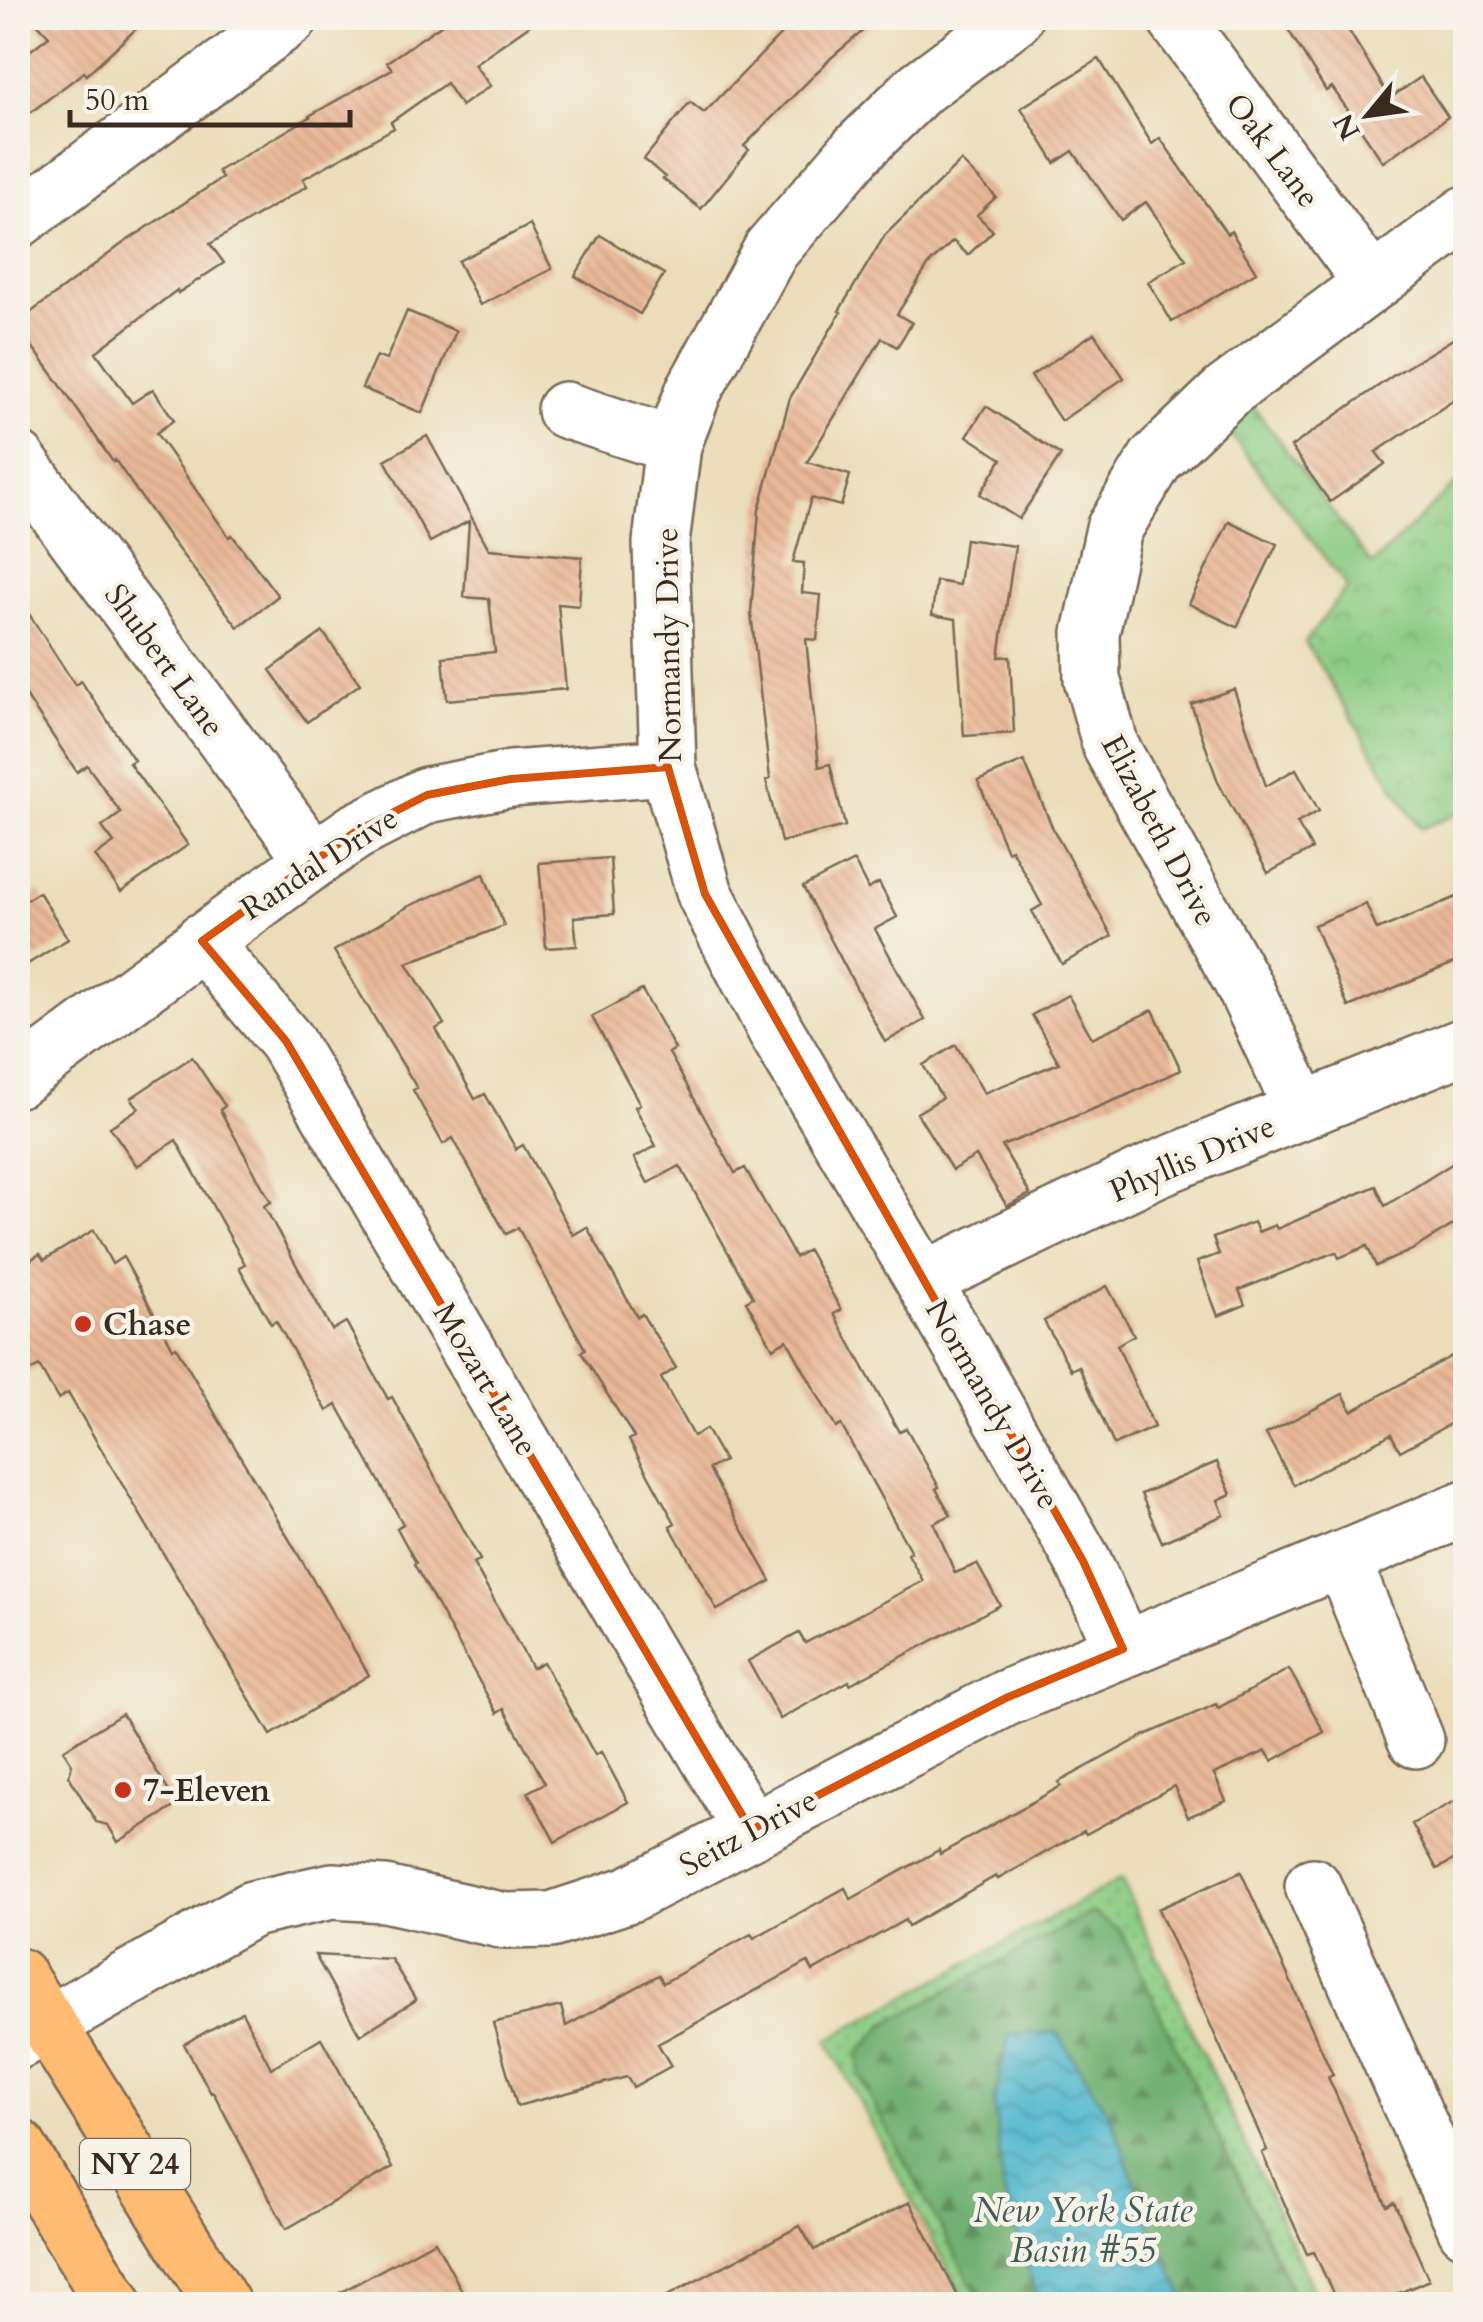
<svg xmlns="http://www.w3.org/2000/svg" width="1483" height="2322" font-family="Cardo,serif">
<defs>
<pattern id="grass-dots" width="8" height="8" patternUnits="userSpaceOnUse" patternTransform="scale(2.5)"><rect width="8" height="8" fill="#8ccc84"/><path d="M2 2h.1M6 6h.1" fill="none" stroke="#7aaf72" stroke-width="1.8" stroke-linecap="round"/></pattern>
<pattern id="forest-firs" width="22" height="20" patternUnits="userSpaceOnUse" patternTransform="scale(2.5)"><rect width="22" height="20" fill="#71b072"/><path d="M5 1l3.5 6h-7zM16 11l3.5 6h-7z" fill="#5e8f5d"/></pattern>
<pattern id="park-crowns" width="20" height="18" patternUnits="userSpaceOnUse" patternTransform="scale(2.5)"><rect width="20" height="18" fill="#8ccc84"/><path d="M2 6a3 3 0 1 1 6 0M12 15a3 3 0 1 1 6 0" fill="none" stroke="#7aaf72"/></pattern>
<pattern id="water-waves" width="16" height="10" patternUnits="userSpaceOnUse" patternTransform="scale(2.5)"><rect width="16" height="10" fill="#4fb7cd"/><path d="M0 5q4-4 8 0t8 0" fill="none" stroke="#4395a6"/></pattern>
<pattern id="building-back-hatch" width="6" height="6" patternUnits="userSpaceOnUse" patternTransform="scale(2.5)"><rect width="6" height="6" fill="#e9b898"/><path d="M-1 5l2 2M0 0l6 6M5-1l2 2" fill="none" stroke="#c99e83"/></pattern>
</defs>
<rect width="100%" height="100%" fill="#f7f3e8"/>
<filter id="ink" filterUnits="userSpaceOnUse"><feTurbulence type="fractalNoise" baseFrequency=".01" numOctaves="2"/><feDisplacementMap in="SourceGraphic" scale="20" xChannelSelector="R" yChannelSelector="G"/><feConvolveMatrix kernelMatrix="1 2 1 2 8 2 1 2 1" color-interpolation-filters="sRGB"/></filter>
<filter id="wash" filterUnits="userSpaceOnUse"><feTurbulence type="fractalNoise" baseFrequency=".0048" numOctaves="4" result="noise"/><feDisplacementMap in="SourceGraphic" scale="40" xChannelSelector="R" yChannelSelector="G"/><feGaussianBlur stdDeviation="2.25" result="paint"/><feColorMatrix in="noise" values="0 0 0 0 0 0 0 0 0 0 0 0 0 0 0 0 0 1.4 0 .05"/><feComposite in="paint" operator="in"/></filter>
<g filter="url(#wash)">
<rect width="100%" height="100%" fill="#ebddba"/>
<path fill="url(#grass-dots)" stroke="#647b51" stroke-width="2.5" d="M1121,1879L1320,2304H966L827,2040Z"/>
<path fill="url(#forest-firs)" stroke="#566d48" stroke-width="2.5" d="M1092,1912L1121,1931L1298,2304H982L872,2101L860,2076L859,2053L884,2025Z"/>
<path fill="url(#park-crowns)" stroke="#647b51" stroke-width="2.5" d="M1250,402L1372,565L1448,491L1465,478V811L1420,829L1305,642L1347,587L1221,422Z"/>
<path fill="url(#water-waves)" stroke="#457076" stroke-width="2.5" d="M1057,2032L1113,2121L1147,2219L1184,2296L1185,2304H1039L1003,2188L994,2101L1009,2034Z"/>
<g id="blocks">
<path fill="url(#building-back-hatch)" d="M32,18H148L86,75L84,72L18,122V60L49,36Z
M451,18H540L474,64L490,86L461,106L446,83L391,122L394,128L303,179L307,186L210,244L224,263L178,293L177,290L96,352L132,403L153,389L174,420L156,433L229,537L232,535L278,596L238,627L171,540L115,460L113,462L59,383L18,327V322L122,244L222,178L218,171L310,117L309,116L392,69L387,62Z
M797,18H878L831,58L744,146L749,150L701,209L663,179L665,177L644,159L690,102L704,113Z
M1281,18H1341L1390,98L1421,77L1448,117L1383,162L1332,87L1326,91Z
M1099,59L1152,144L1160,138L1227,234L1231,231L1256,272L1172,322L1148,282L1186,259L1146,202L1121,220L1073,151L1055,163L1021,108Z
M961,161L996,197L977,215L993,231L968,255L953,241L929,264L897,314L912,323L897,347L882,338L807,462L850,475L841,506L811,498L793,562L804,563L802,593L821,595L817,640L806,639L819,767L830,764L845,826L781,842L766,780L770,779L751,613L759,510L790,398L841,312L839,311L885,235Z
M530,225L552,269L480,305L458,261Z
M600,235L664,274L640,314L575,276Z
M407,311L456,331L422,413L362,388L376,356L386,360Z
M1466,331V392L1376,452L1385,464L1330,502L1291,447L1394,375Z
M1094,333L1124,378L1061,421L1031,376Z
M986,406L1061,455L1019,519L980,494L1002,459L967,436Z
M427,436L489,549L582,557L579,606L558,604L566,689L447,700L443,657L495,652L489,599L464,597L469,521L430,542L385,460Z
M1229,521L1277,544L1237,627L1189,604Z
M965,539L1015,546L999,657L1010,656L1014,733L964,736L956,619L932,615L936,581L959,585Z
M18,597L75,685L81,681L134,760L129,763L188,845L121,892L95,856L114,843L102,827L121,813L87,765L77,772L18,684Z
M323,632L360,684L307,722L270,670Z
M1234,689L1266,786L1296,769L1319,811L1297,823L1312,849L1268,873L1218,782L1191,704Z
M1024,761L1054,831L1112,936L1062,964L1032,911L1042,905L1011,849L1007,851L978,781Z
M610,858L614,914L574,917L577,946L546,948L539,863Z
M854,861L868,889L879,883L897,917L875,929L925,1020L885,1042L803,887Z
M484,874L504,926L407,963L444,1024L436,1029L475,1099L485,1094L516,1149L523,1145L573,1235L587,1227L637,1317L642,1314L676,1368L661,1378L693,1436L706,1429L724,1461L709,1469L771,1581L717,1610L670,1526L675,1523L629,1440L634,1437L581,1352L585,1349L518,1228L506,1234L453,1138L443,1144L413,1090L417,1088L334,951L409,906Z
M39,892L68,939L18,970V905Z
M1466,893V958L1348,1007L1314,925L1366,904L1377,930Z
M642,990L675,1049L669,1053L735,1173L745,1168L795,1257L808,1250L841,1310L834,1314L899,1432L906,1428L939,1487L936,1489L951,1515L934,1523L955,1573L977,1564L1000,1605L850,1684L849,1681L780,1719L748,1661L799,1633L805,1643L923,1581L908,1554L911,1552L841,1425L836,1428L787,1340L773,1348L746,1301L753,1297L680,1166L648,1183L634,1158L656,1146L635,1107L640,1104L592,1017Z
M1068,995L1092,1038L1153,1010L1181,1070L1125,1096L1002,1146L1030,1194L1007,1206L976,1156L952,1170L917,1113L942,1098L923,1065L956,1045L984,1093L1059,1063L1032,1015Z
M192,1057L225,1106L220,1110L271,1202L264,1206L332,1330L346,1322L388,1399L392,1397L480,1560L473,1563L532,1668L543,1662L595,1755L601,1752L628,1802L555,1842L528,1792L545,1783L504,1709L497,1713L414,1564L416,1563L397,1528L403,1524L337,1405L327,1411L276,1321L271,1324L239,1267L245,1264L176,1140L137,1166L110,1127L139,1108L131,1098Z
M1466,1155V1217L1412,1250L1376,1266L1367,1246L1339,1258L1336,1252L1239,1290L1245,1305L1218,1316L1197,1262L1219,1254L1213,1238L1254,1222L1258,1232L1275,1225L1277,1229L1376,1186L1385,1206Z
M94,1230L112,1264L123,1257L173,1348L176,1347L369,1675L271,1735L68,1393L58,1399L39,1366L18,1378V1267L40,1254L44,1260Z
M1107,1286L1134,1335L1117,1345L1154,1427L1114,1445L1079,1366L1071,1370L1044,1321Z
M1466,1348V1415L1400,1451L1391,1434L1294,1485L1266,1434L1343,1394L1352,1411Z
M1217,1462L1231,1494L1218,1500L1224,1515L1162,1542L1141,1494Z
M1289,1669L1324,1732L1272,1761L1266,1751L1214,1774L1226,1801L1188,1817L1174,1786L1086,1834L1084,1831L998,1879L996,1876L908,1926L905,1920L813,1971L808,1962L658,2044L671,2066L633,2087L627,2077L517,2106L493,2023L561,2006L566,2026L659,1975L663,1983L751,1934L754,1938L845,1888L851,1899L939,1850L940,1854L1061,1786L1059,1782L1143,1736L1216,1704L1218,1708Z
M122,1714L177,1805L118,1842L108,1825L96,1822L69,1776L72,1764L63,1750Z
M1466,1795V1853L1437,1869L1412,1824Z
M1241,1872L1333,2075L1328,2077L1387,2206L1394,2202L1429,2280L1374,2304H1338L1314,2252L1307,2254L1262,2153L1267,2150L1158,1909Z
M315,1955L391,1959L416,2000L360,2035Z
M242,2012L271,2068L321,2038L393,2167L286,2229L213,2092L211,2093L184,2044Z
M910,2202L962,2304H652L800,2226L814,2250Z
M435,2241L462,2291L437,2304H319Z"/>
</g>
</g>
<g filter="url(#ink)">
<use href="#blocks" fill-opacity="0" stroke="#796955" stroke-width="2.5"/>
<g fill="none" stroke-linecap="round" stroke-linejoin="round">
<g stroke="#796955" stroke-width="60">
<path id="minor" d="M1014,18L920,88L857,150L771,250L694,390L673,445L661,543L668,767L705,894L776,1031L923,1280L1083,1561L1123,1649
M1175,18L1372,283
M18,220L290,18
M565,410L673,445
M18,460L314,860
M202,941L286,1041L751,1830
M18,1079L314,860L355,832L427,795L511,779L668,767
M1303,1111L1244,986L1111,747L1092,679L1091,633L1114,529L1156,459L1226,392L1466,214
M923,1280L1157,1169L1466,1045
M1342,1559L1416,1740
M1313,1886L1466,2229
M18,2041L252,1909L332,1891L385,1894L505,1921L551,1920L630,1894L1006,1698L1466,1508"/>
</g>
<g stroke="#796955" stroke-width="60">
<path id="major" d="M18,1976L222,2304
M18,2147L114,2304"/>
</g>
<use href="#minor" stroke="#fff" stroke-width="55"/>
<use href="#major" stroke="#febb71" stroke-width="55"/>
</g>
</g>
<path fill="none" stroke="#d7540e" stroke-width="8" stroke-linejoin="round" d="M668,767L705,894L1083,1561L1123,1649L1006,1698L751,1830L286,1041L202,941L355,832L427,795L511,779Z"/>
<g fill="#c8321e" stroke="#f7f3e8" stroke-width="4">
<circle cx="83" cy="1324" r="10"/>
<circle cx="123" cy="1790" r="10"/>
</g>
<g text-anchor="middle" stroke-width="9" stroke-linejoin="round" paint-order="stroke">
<rect fill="#f7f3e8" stroke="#73665b" stroke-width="2.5" x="80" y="2139" width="110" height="50" rx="8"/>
<g font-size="30" font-weight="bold" fill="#3b2a1e">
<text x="135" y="2174">NY 24</text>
</g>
<g font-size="32" fill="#3b2a1e" stroke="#f7f3e8">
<text transform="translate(1273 150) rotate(53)" y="11">Oak Lane</text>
<text transform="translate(668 645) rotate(-91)" y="11">Normandy Drive</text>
<text transform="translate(165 660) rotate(54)" y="11">Shubert Lane</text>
<text transform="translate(1160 830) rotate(62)" y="11">Elizabeth Drive</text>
<text transform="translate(319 863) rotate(-33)" y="11">Randal Drive</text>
<text transform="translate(1192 1158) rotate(-23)" y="11">Phyllis Drive</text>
<text transform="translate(486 1379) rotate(59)" y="11">Mozart Lane</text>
<text transform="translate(993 1404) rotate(60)" y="11">Normandy Drive</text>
<text transform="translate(748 1832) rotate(-28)" y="11">Seitz Drive</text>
</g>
<g font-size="32" font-weight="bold" fill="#3b2a1e" stroke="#f7f3e8" text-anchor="start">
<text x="103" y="1335">Chase</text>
<text x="143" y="1801">7-Eleven</text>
</g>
<g font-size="35" font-style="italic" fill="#425b5b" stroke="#f7f3e8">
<text x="1083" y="2222">New York State<tspan x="1083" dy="40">Basin #55</tspan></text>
</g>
</g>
<rect width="1483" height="2322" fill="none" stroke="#f7f3e8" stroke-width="60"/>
<g transform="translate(1368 115) rotate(241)" stroke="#f7f3e8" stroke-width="8" paint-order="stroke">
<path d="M0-8L18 38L0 25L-18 38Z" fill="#3b2a1e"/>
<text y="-15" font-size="28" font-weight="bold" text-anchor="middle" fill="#3b2a1e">N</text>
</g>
<path d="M70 110v15h280v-15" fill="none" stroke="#3b2a1e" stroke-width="5"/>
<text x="85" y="110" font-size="30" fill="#3b2a1e" stroke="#f7f3e8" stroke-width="8" paint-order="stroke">50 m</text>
</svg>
